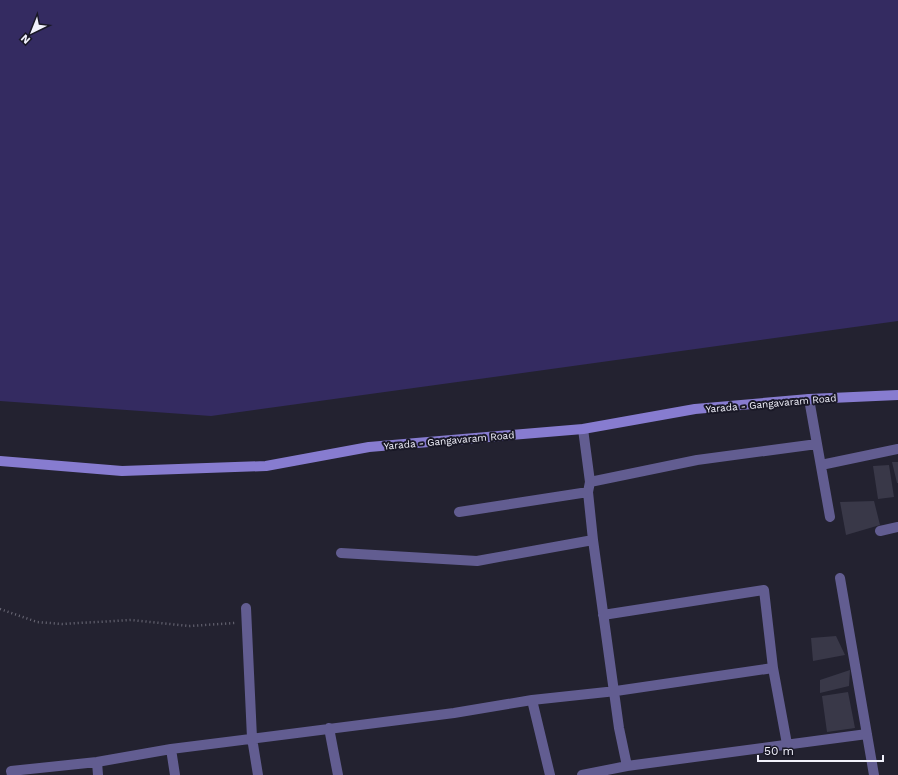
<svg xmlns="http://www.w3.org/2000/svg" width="898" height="775" font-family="'Work Sans',sans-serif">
<rect width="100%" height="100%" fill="#232230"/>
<path fill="#342b61" d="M0,0H898V321L211,416L0,401Z"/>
<path fill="#393848" d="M892,462H898V483H897Z
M889,465L894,497L878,499L873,466Z
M874,501L880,525L846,535L840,502Z
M836,636L845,655L813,661L811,638Z
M850,670L849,686L820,693V680Z
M848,692L855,728L827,732L822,696Z"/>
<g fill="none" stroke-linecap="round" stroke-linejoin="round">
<path stroke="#6d6c79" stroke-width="2.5" stroke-dasharray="1 3" stroke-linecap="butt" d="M0,609L37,622L62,624L131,620L189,626L235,623"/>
<path stroke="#625d91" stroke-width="10" d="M809,399L830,517
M583,429L590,482L588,492L593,540L619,728L627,766
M821,465L898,449
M590,482L697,460L817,444
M459,512L588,492
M880,531L898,527
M341,553L477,561L593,540
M840,578L874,775
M246,608L252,738L258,775
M603,615L764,590L773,668L787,744
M532,700L550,775
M329,728L338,775
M171,749L175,775
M97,762L98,775
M12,775L11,771L97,762L171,749L454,713L532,700L616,691L773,668
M582,775L627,766L867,734"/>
<path stroke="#877cd0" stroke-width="10" d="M0,461L122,471L266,466L369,447L583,429L695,409L809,399L898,395"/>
</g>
<g text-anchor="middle" stroke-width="4" stroke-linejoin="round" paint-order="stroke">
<g font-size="10" fill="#f1f1fb" stroke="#191826">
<text transform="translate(771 403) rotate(-5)" y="4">Yarada - Gangavaram Road</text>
<text transform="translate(449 440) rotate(-5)" y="4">Yarada - Gangavaram Road</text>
</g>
</g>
<g transform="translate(32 32) rotate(223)" stroke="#191826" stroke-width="3" paint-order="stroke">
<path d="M0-3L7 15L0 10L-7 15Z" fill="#f1f1fb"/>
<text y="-6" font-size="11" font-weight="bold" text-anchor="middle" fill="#f1f1fb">N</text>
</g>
<path d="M758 755v6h125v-6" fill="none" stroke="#f1f1fb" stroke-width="2"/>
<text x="764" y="755" font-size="12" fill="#f1f1fb" stroke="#191826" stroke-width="3" paint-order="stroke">50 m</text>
</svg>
